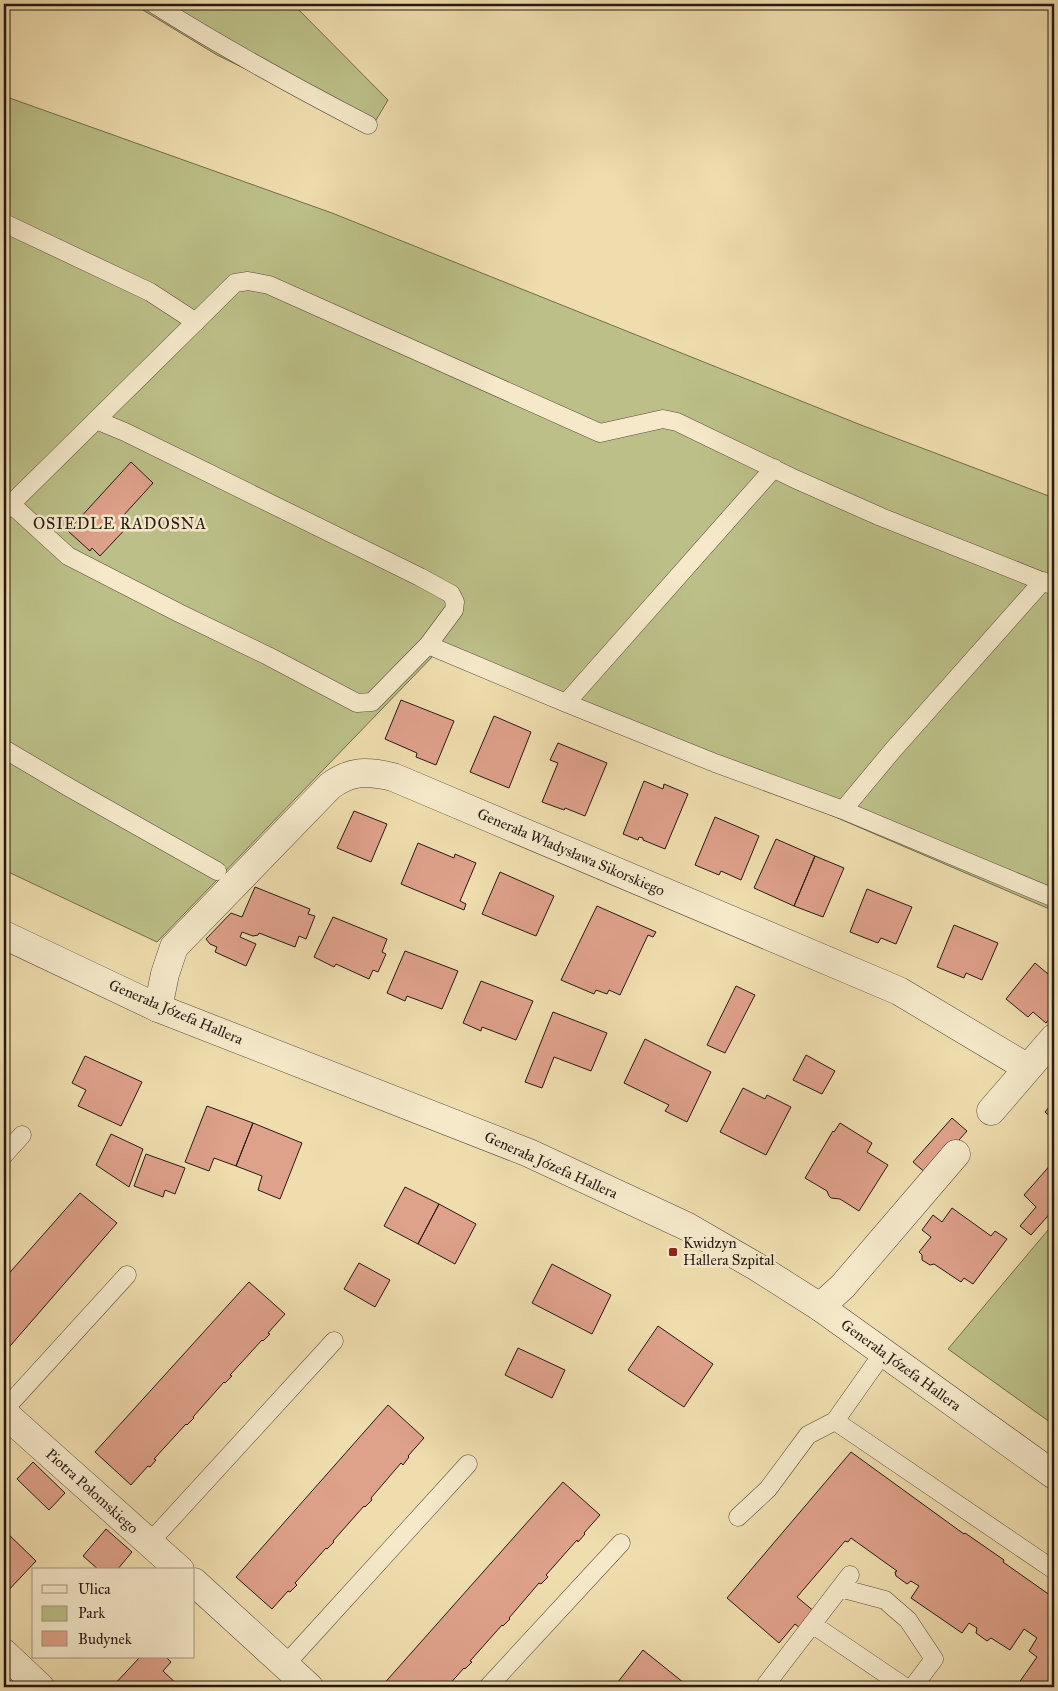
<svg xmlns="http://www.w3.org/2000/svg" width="1058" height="1691" font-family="'IM FELL Great Primer',serif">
<rect width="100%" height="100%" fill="#efddae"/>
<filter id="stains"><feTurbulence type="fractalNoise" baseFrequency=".004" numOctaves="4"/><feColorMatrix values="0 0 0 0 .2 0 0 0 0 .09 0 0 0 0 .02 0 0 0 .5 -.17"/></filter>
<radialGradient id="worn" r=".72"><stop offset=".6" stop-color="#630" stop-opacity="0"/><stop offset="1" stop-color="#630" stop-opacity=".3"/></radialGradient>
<path fill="#bcc088" stroke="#716c4e" d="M133,4H293L388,100L370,130L217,55Z
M4,96L332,213L861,425L1054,498V911L833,816L435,654L157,942L4,870Z
M1054,1223V1425L948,1349Z"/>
<path fill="#dea18a" stroke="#261915" d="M131,462L153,483L122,517L130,524L100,556L92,548L90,551L68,531Z
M401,700L454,721L436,765L416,757L417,753L385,739Z
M494,716L531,732L509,788L470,772Z
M558,743L607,763L585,816L565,808L564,810L542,802L558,763L550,760Z
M644,781L663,789L664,784L688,794L665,849L643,840V838L639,837L638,840L623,834Z
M354,811L387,824L371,862L337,848Z
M715,817L759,836L741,880L721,871L719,875L695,865Z
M776,839L815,856L794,906L754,888Z
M418,843L454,858L455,854L476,863L460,901L466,904L464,910L401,884Z
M815,856L844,868L823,917L794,906Z
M500,872L554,896L536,936L482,914Z
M255,887L310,909L308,914L315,916L306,939L299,936L295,947L259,933L258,935L253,936L242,932L240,937L256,944L246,966L215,952L217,947L210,944L206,939L231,913L242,917Z
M867,889L912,907L896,944L881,938L878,943L850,932Z
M597,906L656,932L653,937L648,935L620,995L609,990L607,994L596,990L594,994L561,980Z
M333,917L387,939L382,952L386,954L378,972L373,970L369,979L336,964L334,967L314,957Z
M954,925L998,943L982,980L966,973L964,978L937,967Z
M405,951L458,971L442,1009L407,996L405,1001L387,993Z
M1035,963L1054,979V1013L1046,1023L1033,1012L1028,1017L1006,999Z
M481,981L533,1001L516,1040L482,1027L481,1031L463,1023Z
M736,986L755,995L725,1053L707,1045Z
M553,1012L607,1033L591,1071L554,1057L542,1088L525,1082Z
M645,1039L711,1072L687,1122L665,1111L669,1105L624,1083Z
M806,1055L835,1071L822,1094L793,1080Z
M85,1056L142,1082L121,1126L78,1106L86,1090L72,1083Z
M743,1088L765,1099L767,1095L791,1107L766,1155L720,1132Z
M1054,1101V1120L1045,1112Z
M207,1106L253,1123L236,1166L214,1158L209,1171L185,1162Z
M952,1118L967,1131L928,1175L913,1162Z
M253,1123L302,1143L280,1199L258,1190L262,1176L236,1166Z
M840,1123L872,1143L867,1152L888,1165L859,1211L840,1199L831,1198L829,1196L827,1191L805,1178L833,1131L834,1132Z
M111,1134L143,1149L129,1187L96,1165Z
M146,1154L185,1168L175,1194L165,1190L163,1197L134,1186Z
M1053,1162L1054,1164V1209L1031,1235L1020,1226L1036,1207L1024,1195Z
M405,1187L439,1204L418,1244L384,1226Z
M80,1193L117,1223L4,1353V1279Z
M439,1204L476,1224L455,1264L418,1244Z
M952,1208L991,1236L995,1231L1007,1239L973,1284L964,1278L961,1282L934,1264L930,1265L922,1260V1255L919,1252L931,1237L922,1230L933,1215L942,1222Z
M359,1263L390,1280L375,1307L344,1289Z
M552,1264L611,1295L592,1334L532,1303Z
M249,1282L285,1314L268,1333L270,1334L263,1341L262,1340L230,1375L232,1376L225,1383L224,1382L193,1417L194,1418L187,1425L186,1424L154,1459L156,1460L150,1467L148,1466L131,1485L95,1452Z
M658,1326L713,1364L684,1407L628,1370Z
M518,1348L565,1370L552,1398L505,1375Z
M388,1405L424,1438L408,1456L409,1457L403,1465L401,1463L371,1498L372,1500L365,1507L364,1506L333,1541L334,1542L327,1549L326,1548L295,1583L297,1585L290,1592L288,1591L272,1609L236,1577Z
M851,1452L964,1534L965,1533L1004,1560L1003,1562L1054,1598V1687H1016L1037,1657L1029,1651L1037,1638L1024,1629L1010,1650L991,1638L987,1641L976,1633L977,1628L969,1623L962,1633L911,1598L919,1586L911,1581L907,1584L896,1576L895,1572L897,1571L851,1538L848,1542L845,1541L797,1597L816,1613L800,1628L795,1624L779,1643L727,1598Z
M33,1462L65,1493L49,1510L17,1479Z
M563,1482L600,1515L584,1533L585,1534L578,1542L577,1540L546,1575L548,1577L541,1584L539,1583L509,1618L510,1619L503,1626L502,1625L470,1661L472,1662L465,1669L464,1668L447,1687H381Z
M106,1529L132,1552L117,1570H99L83,1556Z
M4,1530L36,1561L5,1594L4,1592Z
M643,1650L689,1687H614Z
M140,1657H166L171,1662L163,1671L180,1687H112Z"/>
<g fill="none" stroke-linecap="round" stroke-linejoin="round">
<g stroke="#584a3b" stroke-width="19">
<path id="service" d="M154,4C223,48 295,87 368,125
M4,223L150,292L196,322
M96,420L125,432L420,577L451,594L455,602L454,610L428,645
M11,504L235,283L248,281L269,285L600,433L663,419L677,422L795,479L881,517L1054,586
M4,511L11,504L68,556L179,613L268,656L357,703L372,702L428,645L566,703L715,763L843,810L1054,898
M566,703L774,468
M4,749L70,788L217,871
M843,810L893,750L1043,581
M4,1155L22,1135
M4,1410L127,1275
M835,1421L1054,1570
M738,1517L768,1489L808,1435L835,1421L883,1353
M150,1542L334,1341
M840,1588L885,1600L908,1620L934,1659L913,1687
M812,1624L905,1687
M285,1665L468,1464
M488,1687L621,1543
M764,1687L850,1575"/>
</g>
<g stroke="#584a3b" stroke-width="29">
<path id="minor" d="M158,1008L165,974L174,947L330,786C351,770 368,771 393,777L899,991L1028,1068
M991,1111L1054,1038
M820,1307L843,1286L956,1154
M4,1413L180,1570
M194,1582L309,1687
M4,1653L40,1687"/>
</g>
<g stroke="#584a3b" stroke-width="29">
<path id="tertiary" d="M4,935L158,1008L529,1153L688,1227L757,1267L820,1307L1054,1475"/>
</g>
<use href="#service" stroke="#f5e9ca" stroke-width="18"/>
<use href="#minor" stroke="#f5e9ca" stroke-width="28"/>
<use href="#tertiary" stroke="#f5e9ca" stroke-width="28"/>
</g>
<rect fill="#8f2418" stroke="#f5e9ca" stroke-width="2" x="668" y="1247" width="10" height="10" rx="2.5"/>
<g text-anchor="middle" stroke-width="5" stroke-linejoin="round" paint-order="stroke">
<g font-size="15" fill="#261915" stroke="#f5e9ca">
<text transform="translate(571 852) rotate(23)" y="5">Generała Władysława Sikorskiego</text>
<text transform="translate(176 1012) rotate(23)" y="5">Generała Józefa Hallera</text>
<text transform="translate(551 1165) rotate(24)" y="5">Generała Józefa Hallera</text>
<text transform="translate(901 1365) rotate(36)" y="5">Generała Józefa Hallera</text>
<text transform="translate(92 1491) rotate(42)" y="5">Piotra Połomskiego</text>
</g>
<g font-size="15" fill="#261915" stroke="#f5e9ca" text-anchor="start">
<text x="683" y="1248">Kwidzyn<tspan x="683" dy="17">Hallera Szpital</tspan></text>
</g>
<g font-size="16" letter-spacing="1" fill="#261915" stroke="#f5e9ca">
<text x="120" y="529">OSIEDLE RADOSNA</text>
</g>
</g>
<rect width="1058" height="1691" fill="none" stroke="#efddae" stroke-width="20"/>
<rect x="5" y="5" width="1048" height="1681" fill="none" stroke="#261915" stroke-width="2.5"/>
<rect x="10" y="10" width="1038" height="1671" fill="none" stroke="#261915"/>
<rect x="32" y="1568" width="162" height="90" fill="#f5e9ca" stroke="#a29682"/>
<rect x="42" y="1585" width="25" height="8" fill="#f5e9ca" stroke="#a29682"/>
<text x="78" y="1594" font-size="15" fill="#261915">Ulica</text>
<rect x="42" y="1606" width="25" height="15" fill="#bcc088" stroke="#a29682"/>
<text x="78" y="1618" font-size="15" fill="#261915">Park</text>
<rect x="42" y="1631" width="25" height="15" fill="#dea18a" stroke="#a29682"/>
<text x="78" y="1644" font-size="15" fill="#261915">Budynek</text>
<rect width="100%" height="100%" filter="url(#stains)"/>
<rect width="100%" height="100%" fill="url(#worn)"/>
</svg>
